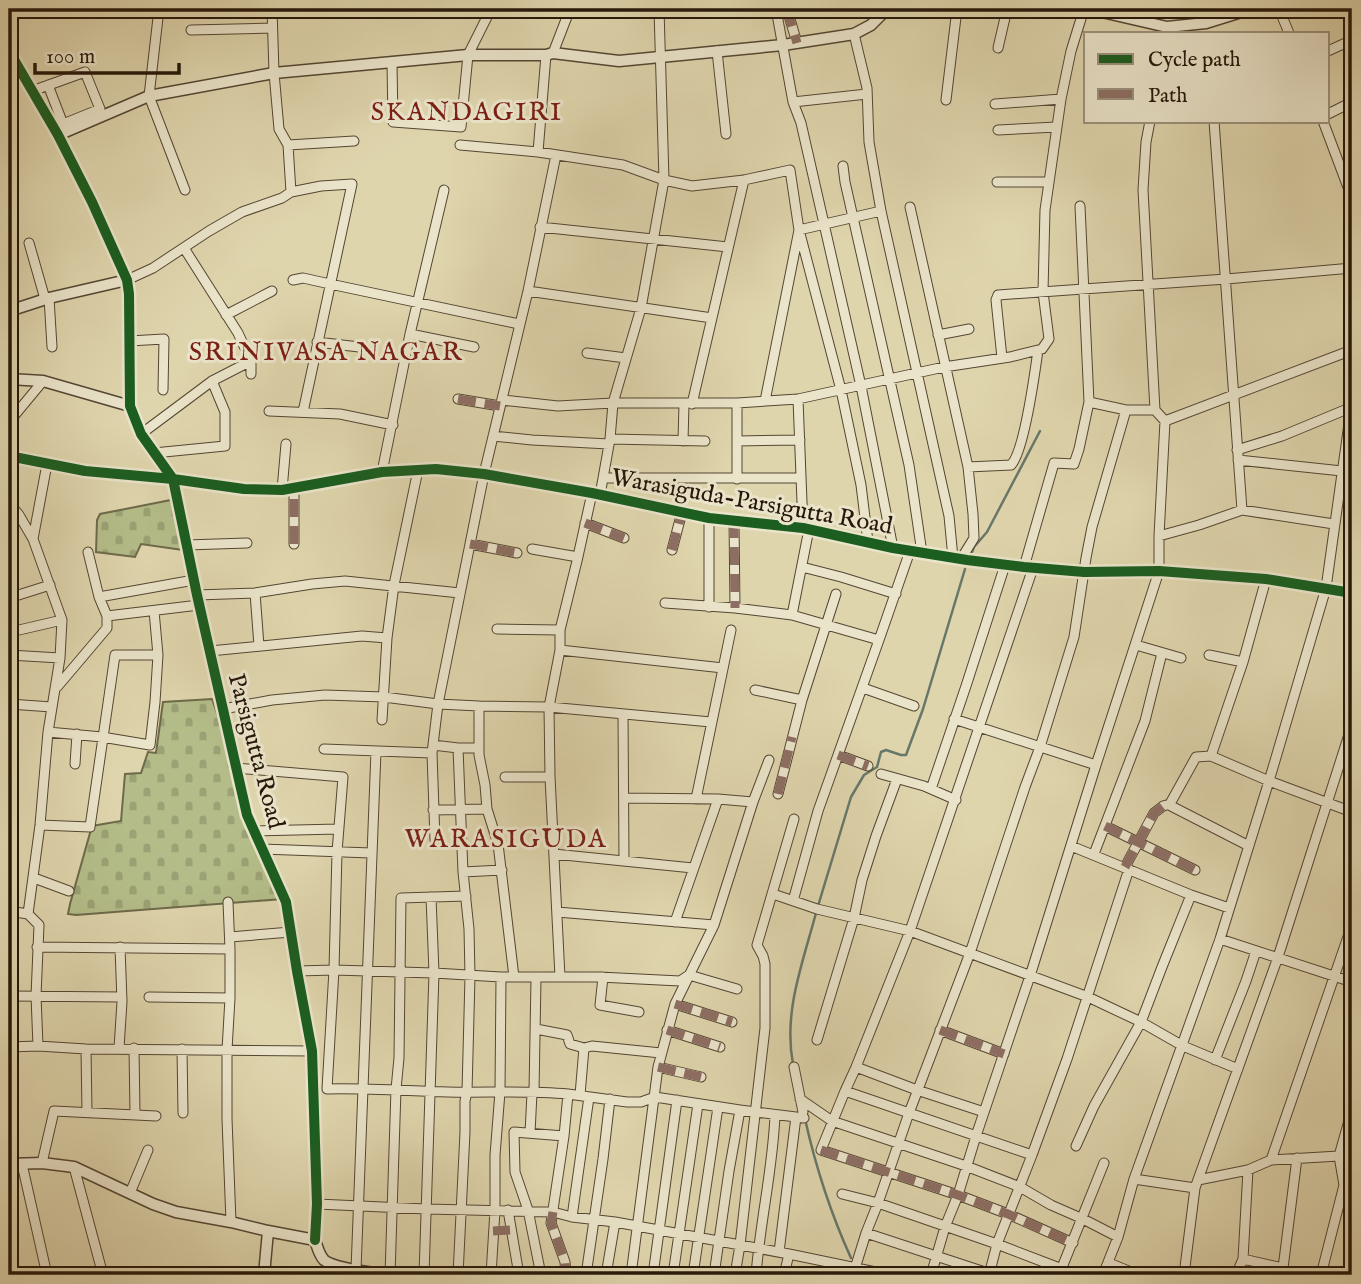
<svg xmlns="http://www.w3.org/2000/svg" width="1361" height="1284" font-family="'IM FELL English',serif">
<defs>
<pattern id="cemetery-stones" width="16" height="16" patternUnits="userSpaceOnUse" patternTransform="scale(1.75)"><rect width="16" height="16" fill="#b4bd89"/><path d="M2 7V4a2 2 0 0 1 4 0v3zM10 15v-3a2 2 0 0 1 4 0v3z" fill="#9ba275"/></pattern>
</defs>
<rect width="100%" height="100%" fill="#dfd5ad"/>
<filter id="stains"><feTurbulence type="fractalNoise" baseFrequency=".00286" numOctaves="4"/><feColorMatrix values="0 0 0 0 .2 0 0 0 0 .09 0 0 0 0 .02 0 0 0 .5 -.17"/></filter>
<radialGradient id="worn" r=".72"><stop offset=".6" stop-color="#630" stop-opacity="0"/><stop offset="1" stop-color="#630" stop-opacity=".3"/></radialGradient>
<path fill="url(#cemetery-stones)" stroke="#6d6a4a" stroke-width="2" d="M171,500L183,550L141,544L135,557L96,552L97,520L100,514Z
M212,699L218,716L242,817L282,899L76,915L68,914L70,904L92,826L121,821L125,774L141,773L148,752L156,753L163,702Z"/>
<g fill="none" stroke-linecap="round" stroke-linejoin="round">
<path stroke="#67786b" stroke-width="2.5" d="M972,552L974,547L987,532L1040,431
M818,906L851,797L864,775L877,767L881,752L886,750L901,755H906L923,709L965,569
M793,1064C783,1012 803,962 816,913
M805,1119C816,1168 830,1212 851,1258"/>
<g stroke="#544633" stroke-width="11">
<path id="minor" d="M159,9L149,96L185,190
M272,9L274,73L279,129L288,145L291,192
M776,9L793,102L801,123L861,386L893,548
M787,9L797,43
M1279,9L1289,33
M191,30L272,28
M854,34L867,88L869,142L881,211L949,516L953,558
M998,48L1007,9
M717,51L726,134
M1328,51L1352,40
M553,53L570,9
M392,63L393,122L461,127L468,55L491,9
M32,91L85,72L100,109L63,124L48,85
M946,100L957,9
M793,102L867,94
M995,104L1061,99
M1328,114L1352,102
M1150,121L1146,142L1143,190L1155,410L1165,421
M1214,121C1224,250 1233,380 1242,510
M1323,121L1352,198
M998,130L1057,127
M288,145L354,141
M460,145L538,152L623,165L664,180L692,186L744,180L790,170L799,230L765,401
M538,152L546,55
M843,166L845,182L909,465L922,553
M997,182H1048
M910,207L968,467L973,514L974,538L961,559
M540,227L728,247
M29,243L45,299
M184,248L238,333L251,361V374
M127,280L153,268L209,231L242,212L282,198L291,192L321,186L352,184L303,412
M293,280L303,278L330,284L519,324
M528,291L712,318
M49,298L52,347
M226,315L272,291
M410,334L474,347
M938,335L969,329
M129,341L164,339L163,390
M317,342L359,347
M587,353L626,358
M1002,358L996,300L998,295L1226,279L1352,268
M458,399L500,406
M798,399L803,528
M502,400L558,406L613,403H737L798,399L944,367L1010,357L1042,349L1049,339L1043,292L1045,210L1061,99L1071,51L1084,9
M1089,402L1126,410H1155
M692,404L744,180
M269,411L340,414L393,425
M9,422L43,381
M141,434L212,381L251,361
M493,436L532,440L609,444
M610,439L705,441
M683,441L684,404
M737,441L800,440
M1237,450L1282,436L1352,407
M154,453L225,446V412L212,381
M9,456L85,471L173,479
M1238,460L1342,471
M968,467L1011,465C1024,452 1035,372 1038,350
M382,472L410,334L444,190
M603,478H801
M737,479V403
M282,490L286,444
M600,495L610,439L613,403L641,308L664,180L659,9
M9,503L19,515L33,539
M709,518V607
M9,520L19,515
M734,520L735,608
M585,523L624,538
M809,529L792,615L879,640L910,551
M1159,536L1199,525L1242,510L1334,524
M868,542L861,485L841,390L799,230L881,211
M294,544V488
M470,544L517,553
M186,545L247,543
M532,549L578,557
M672,550L682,512
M802,567L841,577L896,594
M1024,567L1054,463L1074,464L1079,449L1089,402L1080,206
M1033,568L910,931L856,1067L845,1091L821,1150L958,1195L1008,1214L1073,1243
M1266,579L1243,662L1211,756L1269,781L1352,812
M255,593L259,646
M197,595L255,593L312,584L345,581L460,593
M99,597L194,580
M9,598L50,585
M665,603L735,608L792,615
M107,616L199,605
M497,629L560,630
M19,630L62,620
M1136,645L1181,658
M560,650L723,668
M210,651L362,636L387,638
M9,655L60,658
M1209,655L1243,662
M57,687L107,628V616L99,597L88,552
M863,688L914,706
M755,690L802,700
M9,704L52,707
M479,706V755L485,785L487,809L498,844L514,977
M223,709L272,700L325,695L384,697L438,704L479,706L549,707L711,722
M623,714L624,861
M954,719L1096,765
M382,720L387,638L394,585L418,470
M48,732L102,737L150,745L155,702L158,655L154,611
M433,745L458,748L463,872L469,929L470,976L467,1092L465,1101V1132L458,1275
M458,748H479
M324,749L432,753
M838,755L868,766
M1211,756L1196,757L1171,802V806L1249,846
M75,764L77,734
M236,768L343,777L337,852L334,970L327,1089C368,1088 408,1091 448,1092C488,1093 528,1090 568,1094L564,1136L551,1223L565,1262L566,1275
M881,774L924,786L956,800
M505,777H550
M931,789L966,686L1005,565
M778,794L802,700L836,594
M624,798L718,799L753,802
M696,799L731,630
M433,810L487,809
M40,825L90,827L115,655H158
M1105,826L1195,870
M253,831L338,829
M435,840L432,753L438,704L484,474L528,291L556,155
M1071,846L1191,895L1229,908
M262,849L371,853
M554,854L693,868
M1094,854L1145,721L1162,653
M1125,867L1154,813L1163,806L1170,804
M463,872L502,870
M34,878L69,891
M773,894L817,909L910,931L1088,997L1141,1022L1183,1046L1238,1069
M793,901L818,811L879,640
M228,902L230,949V998L227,1050V1119L231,1222
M9,911L28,914
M557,912L714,925
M675,922L718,799
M230,937L291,932
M1220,939L1352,982
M37,947L230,949
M297,971L334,970L434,973L501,977H603L600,1005L639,1012
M560,977L550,777L549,707L560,650V630L577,561L592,493
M599,977L680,981L689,975L737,989
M9,996L122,997
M149,997L230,998
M675,1004L732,1022
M536,1029L567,1035L570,1044L584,1048L580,1095
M667,1030L720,1047
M940,1030L1004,1054
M817,1040L854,918L862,880L876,836L897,779
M38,1046L36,996L39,925L28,914L40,825L48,732L60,658L62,620L33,539L47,464
M9,1047L38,1046L86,1049L312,1051
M119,1048L122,1002L120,947
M134,1048L135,1114
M584,1048L592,1046L661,1053
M86,1049L87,1112
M182,1049L183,1113
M1215,1060L1246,981L1256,951
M658,1067L701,1077
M794,1067L803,1112
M856,1067L917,1090L984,1112
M845,1091L1032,1155
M534,1092L536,978
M568,1094L627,1102H641L655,1097L740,1110L804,1118
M800,1099L832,1121L966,1166L1020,1187L1051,1205L1083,1219L1118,1237
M530,1133L532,1093
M1076,1146L1094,1106L1141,1022L1162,967L1191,895
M1271,1160L1352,925
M42,1163L54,1111L156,1116
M22,1164L47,1275
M74,1167L103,1275
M1134,1179L1195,1188
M1198,1180L1248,1170L1271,1160L1339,1156L1352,1158
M130,1193L148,1150
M842,1194L878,1203L997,1244L1062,1269
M317,1204L426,1209L553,1212L572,1217L615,1222L789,1254L890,1275
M508,1210L519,1275
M572,1217L589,1097
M866,1233L994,1275
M779,1252L796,1117
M1243,1259L1283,1268L1297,1158
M1109,1263L1136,1274
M356,1270L376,751
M390,1275L396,1089L399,1058L401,898L466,896
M424,1275L434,973L431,897
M491,1275L495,1210V1155L500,1092L501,977
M541,1275L528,1210L515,1172L514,1132L564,1136
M586,1275L603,1159L610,1099
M606,1275L615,1222
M631,1275L658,1067L675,1004L714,925L753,802L769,760
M653,1275L677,1100
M673,1275L698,1104
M693,1275L718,1107
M714,1275L729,1171L740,1110
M735,1275L740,1245L765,1028V964L763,956L757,945L794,819
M756,1275C760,1222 773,1168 775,1115
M784,1275L789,1254
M824,1275L828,1262
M853,1275L866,1233L878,1203L909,1113L970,953L1025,787L1040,747L1074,637L1086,558L1092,527L1126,410
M931,1275L945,1227L958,1195L976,1136L1030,976L1096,765L1159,571V536L1165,421L1352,350
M989,1275L997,1244L1032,1155L1067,1059L1129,869
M1059,1275L1104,1163
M1103,1275L1118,1237L1134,1179L1220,939L1269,781L1326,588L1352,402
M1184,1275L1195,1188L1278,957L1352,725
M1236,1275L1243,1259L1248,1170
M1321,1275L1344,1185L1339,1156L1352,1110"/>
</g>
<g stroke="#544633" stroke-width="13">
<path id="tertiary" d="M1089,9L1167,27L1206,23L1251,9
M9,51L58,135L92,202L127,280L129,294L130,406L141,434L173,479L197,595L247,815L286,902L297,971L312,1051L317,1204L315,1240
M58,135L149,96L274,73L468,55H546L553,53L619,61L783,45L854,34L871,25L887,9
M9,311L49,298L127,280
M9,379L43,381L130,406
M173,479L244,489L282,490L382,472L436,469L484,474L592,493L709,518L803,528L893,548L967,560L1024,567L1084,572L1159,571L1266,579L1352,593
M9,1164L42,1163L74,1167L153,1204L176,1212L231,1222L268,1231L315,1240C317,1246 319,1255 324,1260C335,1269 375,1273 390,1275
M264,1275L268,1231"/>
</g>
<use href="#minor" stroke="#eae4ca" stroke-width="9"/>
<use href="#tertiary" stroke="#eae4ca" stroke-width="10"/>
<path stroke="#8d6e63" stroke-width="9" stroke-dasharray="18 9" stroke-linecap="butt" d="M787,9L797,43
M458,399L500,406
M734,520L735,608
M585,523L624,538
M294,544V488
M470,544L517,553
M672,550L682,512
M838,755L868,766
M778,794L792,737
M1105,826L1195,870
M1125,867L1154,813L1163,806L1170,804
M675,1004L732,1022
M667,1030L720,1047
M940,1030L1004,1054
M658,1067L701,1077
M821,1150L958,1195L1008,1214L1073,1243
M553,1212L551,1223L565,1262L566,1275
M493,1231L510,1230"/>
<g stroke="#eae4ca" stroke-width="15">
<path id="cycleway" d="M9,51L58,135L92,202L127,280L129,294L130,406L141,434L173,479L197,595L247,815L286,902L297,971L312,1051L317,1204L315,1240
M9,456L85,471L173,479L244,489L282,490L382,472L436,469L484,474L592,493L709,518L803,528L893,548L967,560L1024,567L1084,572L1159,571L1266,579L1352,593"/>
</g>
<use href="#cycleway" stroke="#1b5e20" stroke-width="10"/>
</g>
<g text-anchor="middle" stroke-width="6" stroke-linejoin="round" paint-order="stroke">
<g font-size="24" fill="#26170a" stroke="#eae4ca">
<text transform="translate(752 501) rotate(10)" y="8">Warasiguda-Parsigutta Road</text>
<text transform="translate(257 751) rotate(75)" y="8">Parsigutta Road</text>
</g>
<g font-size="26" letter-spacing="2" fill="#7a1f14" stroke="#eae4ca">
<text x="467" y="120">SKANDAGIRI</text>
<text x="326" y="360">SRINIVASA NAGAR</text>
<text x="506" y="847">WARASIGUDA</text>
</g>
</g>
<rect width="1361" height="1284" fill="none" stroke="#dfd5ad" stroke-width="35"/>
<rect x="10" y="10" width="1340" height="1263" fill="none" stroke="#26170a" stroke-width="3.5"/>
<rect x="18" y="18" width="1326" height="1249" fill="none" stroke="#26170a" stroke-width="2"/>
<rect x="1084" y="32" width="245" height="91" fill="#eae4ca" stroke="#9c927d" stroke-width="2"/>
<rect x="1098" y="54" width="35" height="10" fill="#1b5e20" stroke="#9c927d" stroke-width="2"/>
<text x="1148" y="66" font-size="21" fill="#26170a">Cycle path</text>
<rect x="1098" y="89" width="35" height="10" fill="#8d6e63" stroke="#9c927d" stroke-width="2"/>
<text x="1148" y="102" font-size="21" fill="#26170a">Path</text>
<path d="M35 63v10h144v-10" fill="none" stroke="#26170a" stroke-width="3.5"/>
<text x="46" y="63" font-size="21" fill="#26170a" stroke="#eae4ca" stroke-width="5" paint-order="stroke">100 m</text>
<rect width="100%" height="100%" filter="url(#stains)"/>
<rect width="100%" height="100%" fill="url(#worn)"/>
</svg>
